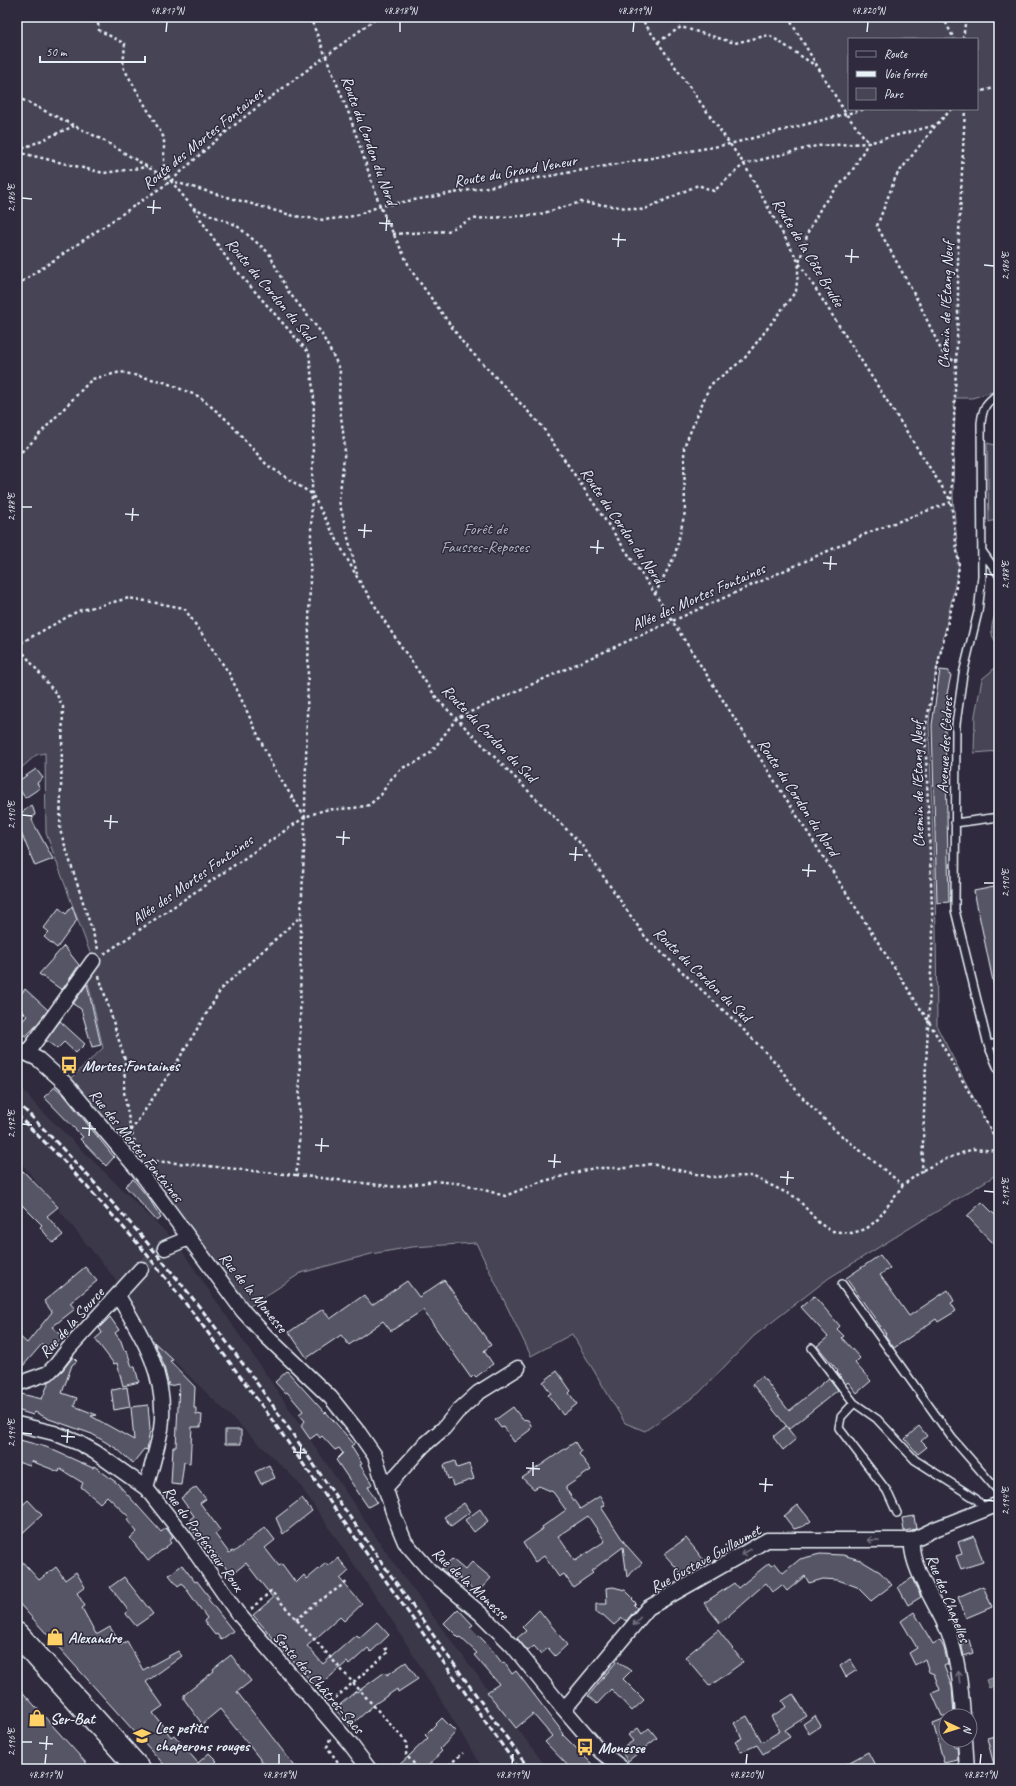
<svg xmlns="http://www.w3.org/2000/svg" width="1016" height="1786" font-family="Caveat,sans-serif">
<rect width="100%" height="100%" fill="#2f2a3d"/>
<filter id="ink" filterUnits="userSpaceOnUse"><feTurbulence type="fractalNoise" baseFrequency=".025" numOctaves="2"/><feDisplacementMap in="SourceGraphic" scale="8" xChannelSelector="R" yChannelSelector="G"/><feConvolveMatrix kernelMatrix="1 2 1 2 8 2 1 2 1" color-interpolation-filters="sRGB"/></filter>
<g filter="url(#ink)">
<path fill="#3b3749" d="M17,1081L35,1104L177,1243L402,1575L548,1769H483L393,1622L297,1481L151,1339L119,1284L17,1158Z"/>
<path fill="#464455" stroke="#979aa6" fill-rule="evenodd" d="M17,17H999V388L996,391L972,398H955L953,497L959,566L933,686L929,723L936,927L937,1027L999,1147V1173L829,1278L754,1336L699,1393L645,1431L625,1423L572,1334L531,1356L476,1243L412,1247L371,1254L301,1273L247,1308L145,1169L71,1078L103,1048L86,974L93,961L46,833L45,753L36,755L17,772ZM849,39H977V109H849Z
M987,443L999,446V519L989,522Z
M999,606V649C999,643 995,642 993,637C989,628 995,614 999,606Z
M999,656V751L974,753L975,715L982,679L995,668Z"/>
<path fill="#696978" stroke="#9c9fab" d="M999,1675V1684L989,1688L986,1680Z"/>
<path fill="#575565" stroke="#e8f1f8" fill-rule="evenodd" d="M940,670L949,671V675H951L947,694L945,726L949,902L937,903L932,725Z
M36,769L43,778L37,783L40,788L25,798L17,785V782Z
M32,805L35,814L32,820L35,826L53,859L35,866L17,823V816Z
M999,886V986H994L974,891Z
M72,906L77,920L57,948L44,937L49,932L44,928L59,908L66,914Z
M64,946L79,965L62,990L39,974Z
M87,984L101,1045L92,1047L81,1009L73,1004Z
M25,989L48,1010L34,1028L26,1036L17,1032V1027L27,1016L17,1006V999Z
M60,1021L85,1044L76,1053L64,1042L57,1049L46,1040Z
M55,1087L64,1095L114,1157L106,1166L80,1139L83,1137L44,1097Z
M23,1171L58,1207L47,1216L63,1235L53,1243L40,1227L42,1225L17,1200V1177Z
M133,1179L150,1200L161,1218L157,1221L125,1186Z
M982,1202L999,1219V1237L993,1243L967,1216Z
M880,1255L890,1268L880,1275L909,1316L948,1290L954,1301L951,1303L956,1311L938,1322L936,1319L894,1348L885,1335L886,1334L846,1278Z
M85,1267L97,1281L70,1303L75,1309L52,1327L63,1336L50,1352L42,1344L23,1366L17,1361V1334L27,1343L52,1312L44,1301Z
M444,1280L491,1345L484,1351L493,1364L476,1377L474,1375L471,1378L423,1310L391,1331L383,1321L349,1345L341,1335L307,1358L289,1332L323,1309L330,1319L364,1295L372,1305L407,1281L419,1297Z
M814,1296L840,1326L837,1329L844,1336L842,1338L860,1358L855,1363L871,1381L857,1393L848,1382L846,1384L837,1372L838,1371L817,1346L828,1337L801,1307Z
M110,1317L119,1330L115,1333L121,1341L124,1350L127,1351L132,1367H135L139,1382L123,1386L117,1363L114,1364L95,1339L102,1333L99,1328Z
M154,1342L173,1360L170,1361L195,1387L194,1408H196V1414L202,1415L201,1427H192L190,1463L184,1462L181,1485L171,1484L173,1447H176L179,1384L169,1386L163,1363Z
M73,1357L77,1361L72,1365L62,1393L77,1398L74,1406L97,1415L91,1416L134,1440L131,1407L148,1405L150,1429L147,1450L144,1449L133,1463L117,1449L92,1434L49,1419L35,1412L33,1415L17,1410V1393L42,1399L49,1382L62,1371Z
M287,1371L325,1413L326,1412L354,1444L351,1446L362,1464L360,1465L372,1484L368,1487L377,1502L368,1507L336,1460L343,1453L339,1448L335,1450L322,1436L320,1438L317,1434L310,1439L301,1426L305,1421L299,1414L303,1411L287,1392L285,1393L275,1382Z
M557,1371L571,1391L569,1393L577,1404L563,1415L548,1395L551,1393L543,1382Z
M762,1376L789,1411L829,1378L838,1390L789,1429L752,1384Z
M127,1387L130,1407L114,1410L111,1389L113,1390Z
M513,1407L522,1419L528,1420L531,1425L530,1430L514,1442L504,1427L501,1428L495,1420Z
M786,1426L796,1439L783,1450L773,1437Z
M919,1426L927,1436L921,1441L927,1447L918,1454L905,1439Z
M225,1430H241V1444H225Z
M20,1440L46,1447L93,1468L94,1466L117,1483L161,1532L166,1528L173,1537L169,1540L171,1543L148,1561L130,1538L137,1532L127,1520L129,1517L107,1496L100,1503L81,1487L83,1483L60,1469L59,1472L31,1461L30,1466L17,1462V1451Z
M575,1442L581,1452L579,1454L591,1470L566,1487V1489L580,1509L600,1496L605,1505L601,1507L626,1545L642,1563L627,1577L623,1547L591,1571L593,1573L573,1587L564,1574L559,1577L544,1556L535,1562L523,1543L543,1529L542,1527L566,1510L553,1492L539,1486L534,1489L522,1478ZM588,1516L605,1541L575,1561L558,1536Z
M455,1461L457,1468L469,1464L474,1479L453,1486L451,1478L448,1479L444,1465Z
M269,1465L275,1478L261,1484L255,1472Z
M196,1487L206,1499L200,1503L220,1530L215,1534L229,1553L232,1551L234,1552L265,1527L275,1540L265,1548L279,1566L282,1564L296,1583L304,1575L307,1579L326,1563L328,1566L338,1558L349,1571L340,1579L362,1604L344,1621L340,1617L307,1646L323,1664L356,1635L359,1638L377,1622L389,1635L371,1652L368,1648L349,1665L347,1662L317,1688L253,1615L273,1598L246,1563L231,1575L207,1542L204,1545L190,1527L194,1525L190,1519L194,1516L181,1498Z
M302,1498L312,1511L283,1534L276,1518Z
M28,1500L42,1515L17,1538V1510Z
M464,1503L470,1512L451,1526L444,1517Z
M798,1505L811,1521L804,1526L794,1529L784,1516Z
M480,1509L488,1521L474,1532L465,1520Z
M914,1516L916,1529L904,1531L902,1518Z
M974,1536L983,1562L961,1569L956,1556L962,1554L958,1542Z
M686,1538L703,1559L683,1575L664,1554Z
M820,1554L843,1555L860,1560L880,1572L892,1585L871,1601L857,1587L838,1580L823,1579L809,1583L805,1576L787,1591L782,1585L773,1592L766,1583L720,1623L704,1603L734,1583L738,1588L769,1563L771,1566L775,1563L783,1573L800,1559Z
M17,1556L39,1580L56,1567L65,1580L76,1572L85,1587L77,1593L85,1606L82,1608L96,1634H98L110,1627L121,1645L127,1641L143,1670L178,1651L182,1656L146,1682L163,1706L153,1713L171,1737L174,1735L198,1763L209,1753L217,1761L208,1769H168L17,1601Z
M452,1559L465,1570L472,1562L491,1578L477,1593L459,1577L456,1581L441,1569Z
M182,1565L195,1582L197,1581L210,1598L208,1599L233,1631L221,1640L217,1634L215,1635L204,1621L207,1618L182,1583L178,1586L169,1575Z
M124,1577L153,1614L136,1626L126,1614L128,1610L110,1587Z
M912,1578L921,1597L908,1605L898,1587Z
M983,1586L992,1607L966,1618L958,1597Z
M613,1587L625,1590L633,1598L632,1599L636,1603L634,1605L637,1608L626,1621L622,1618L614,1625L603,1615H600L596,1613V1604H607L606,1588Z
M458,1609L473,1625L470,1627L488,1645L502,1663L504,1662L512,1674L516,1671L564,1734L563,1735L597,1769H571L545,1742L552,1736L533,1714L516,1728L487,1692L499,1684L474,1655L477,1653L460,1637L459,1638L444,1623Z
M539,1610L567,1645L555,1656L548,1648L541,1654L534,1646L528,1651L517,1638L526,1631L522,1627Z
M914,1612L933,1644L940,1640L944,1648L948,1664L944,1666L952,1687L954,1716H942L932,1693L940,1690L934,1674L929,1672L925,1659L915,1665L909,1653L917,1648L901,1621Z
M718,1630L743,1662L710,1686L685,1657Z
M969,1640L973,1653L964,1656L961,1643Z
M231,1655L251,1681L237,1692L297,1769H268L220,1709L202,1724L184,1699V1695L214,1671L213,1669Z
M850,1659L857,1670L846,1677L840,1666Z
M617,1661L631,1671L623,1679L644,1700L632,1711L611,1689L597,1704L588,1696Z
M406,1662L418,1679L398,1692L397,1689L375,1704L350,1726L335,1709L356,1691L357,1692L385,1672L387,1675Z
M17,1686L87,1764L81,1769H17Z
M793,1694L807,1716L785,1730L790,1737L763,1754L757,1745L741,1752L735,1742L742,1738L734,1723L747,1716L762,1742L780,1731L771,1717L786,1707L782,1701Z
M815,1716L821,1726L809,1734L803,1724Z
M442,1718L456,1732L440,1749L442,1751L425,1769H395L428,1738L425,1735Z
M946,1718V1740H953L955,1747L957,1746L958,1760L944,1763L933,1723Z
M638,1728L642,1734L649,1728L657,1738L628,1761L620,1750L633,1741L628,1735Z
M999,1735V1769H995L987,1738Z
M868,1752L877,1769H837Z"/>
<g fill="none" stroke-linecap="round" stroke-linejoin="round">
<path stroke="#4b4859" stroke-width="14" stroke-dasharray="14 7" stroke-linecap="butt" d="M141,1269L165,1248"/>
<g stroke="#e8f1f8" stroke-width="10">
<path id="lane" d="M999,393C986,403 983,406 981,423L982,576L978,612L963,674L956,724L955,910L988,1045L999,1043
M982,551L999,575
M955,823L999,817
M988,1045L999,1071
M842,1284L952,1438L999,1492
M812,1348L854,1403L877,1419L915,1460L976,1499L985,1509
M854,1403L841,1417L839,1428L887,1491L897,1513"/>
</g>
<g stroke="#e8f1f8" stroke-width="17">
<path id="street" d="M17,1049L38,1059L65,1083L144,1177L243,1311L266,1336L331,1398L359,1433L375,1456L395,1518L405,1542L430,1571L481,1614L513,1646L563,1708L600,1751L623,1769
M27,1053L93,961
M165,1248L189,1238
M118,1296C144,1338 168,1378 161,1429C157,1449 151,1469 146,1488
M17,1384L48,1373L56,1365L69,1348L141,1269
M17,1424L54,1433L79,1443L95,1452L146,1488L186,1539L236,1611L351,1745L369,1769
M386,1487L423,1446L444,1428L457,1412L478,1393L518,1368
M912,1540C909,1565 937,1605 947,1629C958,1657 961,1687 963,1716
M563,1708L571,1701L648,1608L767,1540H912L935,1529L999,1504
M965,1740L967,1769"/>
</g>
<g stroke="#e8f1f8" stroke-width="25">
<path id="primary" d="M17,1634L139,1769"/>
</g>
<path stroke="#e8f1f8" stroke-width="2.5" stroke-dasharray="3 3" stroke-linecap="butt" d="M97,17L99,30L125,44L123,67L164,138V168L171,181L193,208L230,263L309,353L314,399L304,851L301,916L299,1156L296,1175C247,1171 199,1164 151,1161L148,1162
M310,17L349,114L380,206L411,270L464,344L541,425L655,594L929,1022L999,1144
M640,17L744,164L799,263L951,501
M788,17L846,114L868,142
M943,17L954,39
M991,17L999,29
M963,39L966,17
M658,42L681,27L735,43L769,35L816,66
M977,92L999,87
M17,97L103,140L171,181L294,216L324,220L354,216L380,206L730,144L865,109
M952,109L936,125L896,176L877,226L919,303L942,352L955,362
M17,151L74,126
M17,152L104,173L147,167
M193,208L236,225L269,253L287,290L320,331L340,369L339,400L345,448L339,501L357,574
M393,234L448,231L472,219L537,215L581,202L643,210L698,185L714,191L744,164L816,146L868,143
M17,285L171,181L215,141L247,115L378,17
M17,456L31,443L92,379L121,372L164,382L200,397L228,421L267,465L312,494L357,577L392,633L438,700L581,844L646,938L737,1023L776,1063L799,1094L836,1131L903,1185
M655,594L675,555L685,512L684,447L710,385L744,359L796,291L799,263L808,232L823,204L852,171L868,143L936,125
M98,949L60,830L63,707L57,695L17,645L78,611L129,598L184,608L229,673L273,767L304,816
M104,954L305,817L324,810L354,808L369,805L381,795L389,781L402,768L417,762L432,751L457,718L870,532L951,502
M99,976L125,1060L124,1092L131,1131L136,1145
M131,1131L177,1062L222,988L301,916
M923,1170L946,1159L973,1149L999,1151
M296,1175L396,1187L435,1181L464,1184L505,1196L540,1182L594,1168H628L651,1164L710,1177L752,1176L797,1198L819,1223L831,1231L852,1233L866,1229L878,1219L903,1185L922,1171L925,1083L933,933L925,729L939,659L955,593L959,566L951,502L958,312V253L965,109
M251,1609L271,1591L407,1743L406,1755L419,1769
M296,1620L315,1604L347,1582
M331,1702L388,1652L384,1646
M330,1739L327,1747L343,1769
M444,1769L463,1753"/>
<use href="#lane" stroke="#2f2a3d" stroke-width="7"/>
<use href="#street" stroke="#2f2a3d" stroke-width="14"/>
<use href="#primary" stroke="#2f2a3d" stroke-width="22"/>
<path stroke="#e8f1f8" stroke-width="3" stroke-dasharray="6 3" stroke-linecap="butt" d="M17,1102C84,1169 147,1239 205,1314C254,1376 298,1442 343,1507C404,1595 467,1682 529,1769
M17,1115L62,1159L141,1247L197,1318L265,1410L519,1769"/>
</g>
<defs><path id="oneway-shaft" d="M-6 0H5M1.5-3L5.5 0L1.5 3" fill="none" stroke-width="1.6" stroke-linecap="round" stroke-linejoin="round"/></defs>
<g stroke="#70707e">
<use href="#oneway-shaft" transform="translate(873 1540) rotate(-179)"/>
<use href="#oneway-shaft" transform="translate(746 1552) rotate(150)"/>
<use href="#oneway-shaft" transform="translate(637 1621) rotate(130)"/>
<use href="#oneway-shaft" transform="translate(959 1677) rotate(-97)"/>
</g>
</g>
<path fill="none" stroke="#e8f1f8" stroke-width="1.5" d="M166,32L167,22M400,32V22M633,32L634,22M867,32L868,22M22,198L32,199M147,207L161,208M153,214L154,200M379,223L393,224M386,231L387,217M612,239L626,240M618,247L619,233M845,256L859,257M851,263L852,249M984,265L994,266M22,507H32M125,514L139,515M132,521L133,508M358,530L372,531M364,538L365,524M590,547L604,548M597,554L598,540M823,563L837,564M830,570L831,556M984,574L994,575M22,815L32,816M104,821L118,822M110,829L111,815M336,837L350,838M343,845L344,831M569,854L583,855M575,861L576,847M802,870L816,871M808,877L809,864M984,883H994M22,1124L32,1125M82,1128L96,1129M89,1136L90,1122M315,1145L329,1146M321,1152L322,1138M548,1161L561,1162M554,1168L555,1154M780,1177L794,1178M787,1185L788,1171M984,1191L994,1192M22,1433L32,1434M61,1436L75,1437M67,1443L68,1429M293,1452L307,1453M300,1459L301,1445M526,1468L540,1469M533,1476V1462M759,1484L773,1485M765,1492L766,1478M984,1500L994,1501M22,1742H32M39,1743L53,1744M46,1750L47,1736M45,1764L46,1754M279,1764V1754M512,1764L513,1754M746,1764L747,1754M980,1764L981,1754"/>
<defs>
<g id="bus-bare" transform="scale(1.38)"><path d="M-5-6H5V4H4V6H2V4H-2V6H-4V4H-5ZM-3.5-4V0h7V-4ZM-3.5 1.2v1.5H-2V1.2ZM2 1.2v1.5H3.5V1.2Z" fill="#ffd166" stroke="#2f2a3d" stroke-width="2.5" paint-order="stroke"/></g>
<g id="shop-bare" transform="scale(1.38)"><path d="M-5-2.5h2.3a2.7 3.5 0 0 1 5.4 0H5L5.5 6h-11ZM-1.5-2.5h3a1.5 2.3 0 0 0-3 0Z" fill="#ffd166" stroke="#2f2a3d" stroke-width="2.5" paint-order="stroke"/></g>
<g id="school-bare" transform="scale(1.38)"><path d="M0-5L7-2L0 1L-7-2ZM-4 1L0 2.5L4 1V4Q0 6-4 4Z" fill="#ffd166" stroke="#2f2a3d" stroke-width="2.5" paint-order="stroke"/></g>
</defs>
<g fill-rule="evenodd">
<use href="#bus-bare" x="69" y="1065"/>
<use href="#shop-bare" x="55" y="1637"/>
<use href="#shop-bare" x="37" y="1718"/>
<use href="#school-bare" x="142" y="1736"/>
<use href="#bus-bare" x="585" y="1747"/>
</g>
<g text-anchor="middle" stroke-width="3" stroke-linejoin="round" paint-order="stroke">
<g font-size="16" fill="#e8f1f8" stroke="#2f2a3d">
<text transform="translate(202 138) rotate(-39)" y="6">Route des Mortes Fontaines</text>
<text transform="translate(370 140) rotate(70)" y="6">Route du Cordon du Nord</text>
<text transform="translate(515 170) rotate(-10)" y="6">Route du Grand Veneur</text>
<text transform="translate(809 252) rotate(59)" y="6">Route de la Côte Brulée</text>
<text transform="translate(271 289) rotate(50)" y="6">Route du Cordon du Sud</text>
<text transform="translate(945 305) rotate(-88)" y="6">Chemin de l'Étang Neuf</text>
<text transform="translate(623 525) rotate(56)" y="6">Route du Cordon du Nord</text>
<text transform="translate(698 596) rotate(-24)" y="6">Allée des Mortes Fontaines</text>
<text transform="translate(490 733) rotate(46)" y="6">Route du Cordon du Sud</text>
<text transform="translate(944 745) rotate(-87)" y="6">Avenue des Cèdres</text>
<text transform="translate(917 784) rotate(-91)" y="6">Chemin de l'Etang Neuf</text>
<text transform="translate(799 797) rotate(57)" y="6">Route du Cordon du Nord</text>
<text transform="translate(192 879) rotate(-35)" y="6">Allée des Mortes Fontaines</text>
<text transform="translate(703 974) rotate(44)" y="6">Route du Cordon du Sud</text>
<text transform="translate(137 1145) rotate(51)" y="6">Rue des Mortes Fontaines</text>
<text transform="translate(254 1292) rotate(51)" y="6">Rue de la Monesse</text>
<text transform="translate(71 1322) rotate(-48)" y="6">Rue de la Source</text>
<text transform="translate(204 1538) rotate(54)" y="6">Rue du Professeur Roux</text>
<text transform="translate(705 1558) rotate(-29)" y="6">Rue Gustave Guillaumet</text>
<text transform="translate(471 1583) rotate(43)" y="6">Rue de la Monesse</text>
<text transform="translate(949 1598) rotate(68)" y="6">Rue des Chapelles</text>
<text transform="translate(319 1682) rotate(49)" y="6">Sente des Châtres-Sacs</text>
</g>
<g font-size="16" fill="#afb4bf" stroke="#2f2a3d">
<text x="485" y="534">Forêt de<tspan x="485" dy="18">Fausses-Reposes</tspan></text>
</g>
<g font-size="16" font-weight="bold" fill="#e8f1f8" stroke="#2f2a3d" text-anchor="start">
<text x="82" y="1071">Mortes Fontaines</text>
<text x="68" y="1643">Alexandre</text>
<text x="50" y="1724">Ser-Bat</text>
<text x="155" y="1733">Les petits<tspan x="155" dy="18">chaperons rouges</tspan></text>
<text x="598" y="1753">Monesse</text>
</g>
</g>
<rect width="1016" height="1786" fill="none" stroke="#2f2a3d" stroke-width="44"/>
<rect x="848" y="38" width="130" height="72" fill="#2f2a3d" stroke="#797a88"/>
<rect x="856" y="51" width="20" height="6" fill="#2f2a3d" stroke="#797a88"/>
<text x="884" y="58" font-size="12" fill="#e8f1f8">Route</text>
<rect x="856" y="71" width="20" height="6" fill="#e8f1f8" stroke="#797a88"/>
<text x="884" y="78" font-size="12" fill="#e8f1f8">Voie ferrée</text>
<rect x="856" y="88" width="20" height="12" fill="#464455" stroke="#797a88"/>
<text x="884" y="98" font-size="12" fill="#e8f1f8">Parc</text>
<g transform="translate(958 1728) rotate(94)"><circle r="19" fill="#2f2a3d" stroke="#797a88"/>
<path d="M0-3L7 15L0 10L-7 15Z" fill="#ffd166"/>
<text y="-6" font-size="11" font-weight="bold" text-anchor="middle" fill="#e8f1f8">N</text>
</g>
<path d="M40 56v6h105v-6" fill="none" stroke="#e8f1f8" stroke-width="2"/>
<text x="46" y="56" font-size="12" fill="#e8f1f8" stroke="#2f2a3d" stroke-width="3" paint-order="stroke">50 m</text>
<rect x="22" y="22" width="972" height="1742" fill="none" stroke="#e8f1f8" stroke-width="1.5"/>
<g font-size="10" text-anchor="middle" fill="#e8f1f8">
<text x="167" y="14">48.817°N</text>
<text x="400" y="14">48.818°N</text>
<text x="634" y="14">48.819°N</text>
<text x="868" y="14">48.820°N</text>
<text transform="translate(11 198) rotate(-90)" y="4">2.186°E</text>
<text transform="translate(1005 266) rotate(-90)" y="4">2.186°E</text>
<text transform="translate(11 507) rotate(-90)" y="4">2.188°E</text>
<text transform="translate(1005 575) rotate(-90)" y="4">2.188°E</text>
<text transform="translate(11 815) rotate(-90)" y="4">2.190°E</text>
<text transform="translate(1005 883) rotate(-90)" y="4">2.190°E</text>
<text transform="translate(11 1124) rotate(-90)" y="4">2.192°E</text>
<text transform="translate(1005 1192) rotate(-90)" y="4">2.192°E</text>
<text transform="translate(11 1433) rotate(-90)" y="4">2.194°E</text>
<text transform="translate(1005 1501) rotate(-90)" y="4">2.194°E</text>
<text transform="translate(11 1742) rotate(-90)" y="4">2.196°E</text>
<text x="45" y="1778">48.817°N</text>
<text x="279" y="1778">48.818°N</text>
<text x="512" y="1778">48.819°N</text>
<text x="746" y="1778">48.820°N</text>
<text x="980" y="1778">48.821°N</text>
</g>
</svg>
